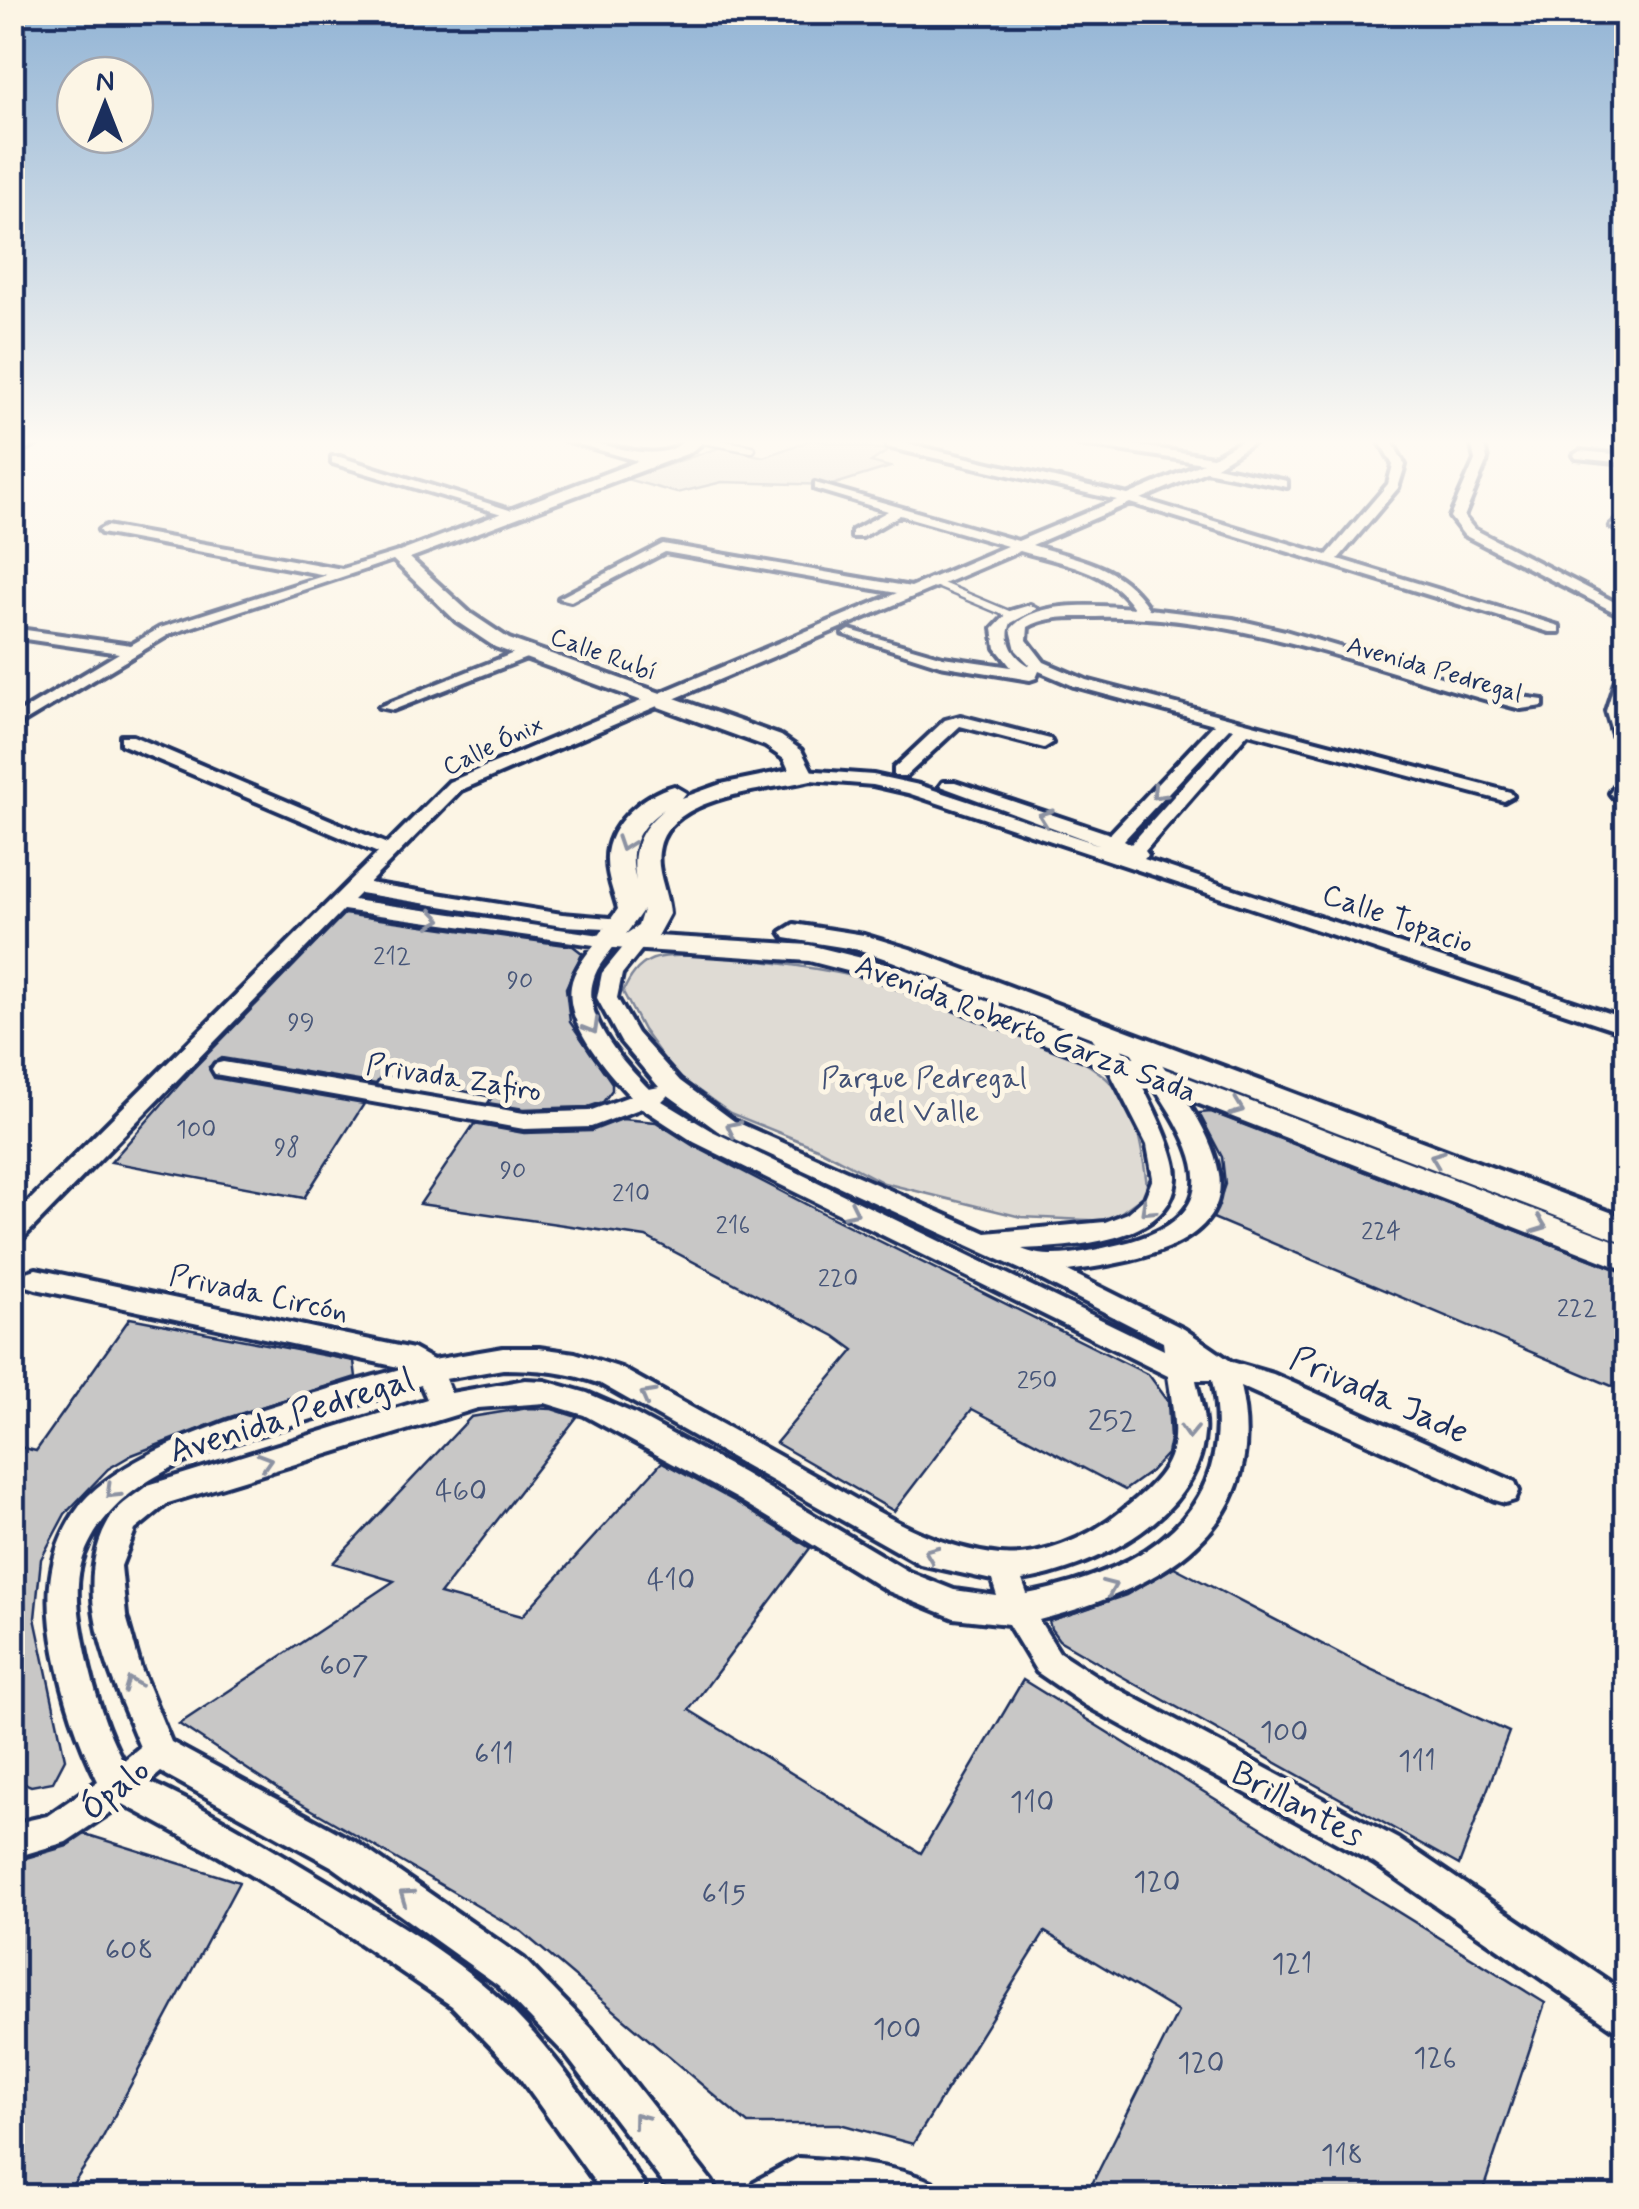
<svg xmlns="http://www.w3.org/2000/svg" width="1639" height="2209" font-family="Mynerve,sans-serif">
<rect width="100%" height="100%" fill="#fcf5e5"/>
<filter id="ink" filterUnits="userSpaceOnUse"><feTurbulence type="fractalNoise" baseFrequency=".01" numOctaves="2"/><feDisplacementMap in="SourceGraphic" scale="20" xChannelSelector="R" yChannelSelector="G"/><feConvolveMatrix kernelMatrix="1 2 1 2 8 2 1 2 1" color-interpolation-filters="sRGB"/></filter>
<g filter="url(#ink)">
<path fill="#dfdbd4" stroke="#7d8599" stroke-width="2.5" d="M811,440L889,450L871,462L890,467L832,485L722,482L677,493L626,479L721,447L764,457Z
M702,955C825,965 922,985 1035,1038C1061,1050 1093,1063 1113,1085C1140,1114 1143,1157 1148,1193L1109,1221L1021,1217L884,1183L817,1148L730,1113L675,1074L643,1030L623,992C641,951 661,957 702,955Z"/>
<path fill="#c8c7c6" stroke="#1b2f5e" stroke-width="2.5" d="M344,914L573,946L582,953L566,988L570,1022L612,1083V1090L603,1102L588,1107L524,1109L488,1103L492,1097L383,1074L376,1084L222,1058L209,1067L214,1078L364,1104L304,1198L111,1162L192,1070Z
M1211,1112L1626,1273V1392L1213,1218L1225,1184L1222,1157L1199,1113Z
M622,1119L656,1122L692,1145L819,1211L1149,1375L1168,1401L1170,1439L1167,1454L1150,1472L1125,1490L972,1409L894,1511L776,1443L854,1350L835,1336L646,1237L420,1204L474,1124L524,1133L591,1131Z
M130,1318L354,1361L356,1377L227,1418L132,1455L108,1469L65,1514L41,1559L35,1618L65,1759L53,1782L31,1786L12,1778V1445L36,1451Z
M528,1408L552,1409L577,1417L440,1594L522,1616L662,1462L736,1502L810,1548L689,1710L921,1853L1023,1680L1545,2003L1481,2196H1086L1178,2012L1045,1932L913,2144L840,2124H748L522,1932L288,1796L179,1724L394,1581L333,1563L471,1417Z
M1174,1567L1370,1669L1509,1732L1459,1865L1114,1672L1059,1640L1051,1629L1049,1621L1126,1595Z
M85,1834L239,1882L96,2150L65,2196H12V1862L67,1846Z"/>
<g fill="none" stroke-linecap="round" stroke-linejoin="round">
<g stroke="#1b2f5e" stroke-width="11">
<path id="lane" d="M703,440L752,449
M930,581L1011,615"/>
</g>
<g stroke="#1b2f5e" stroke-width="8">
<path id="street" d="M30,440H45L12,455V447Z
M891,440L1128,495L1203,463L1079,444L1073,440H1099L1213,457L1243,440H1257L1216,466L1287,481V487L1206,471L1141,499L1327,555L1388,484L1393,465L1379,440H1391L1405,465L1398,488L1338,559L1559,626V632H1549L1130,503L1032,545C1080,560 1120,564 1149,609L1233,619L1285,631L1495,693L1543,700V706L1521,709C1379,673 1244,613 1096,617C1073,617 1048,615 1028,627L1027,640L1044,662L1086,680L1510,792L1513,796L1504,801L1248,733L1145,851L1148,855L1144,859L1626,1019V1033L908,793L873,785L797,779L794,775L803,770L873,775L919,785L1100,845L940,786L943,782H955L1110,834L1214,724L1074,686L1039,671L1036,678L1030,680L940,665L843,634L850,630L943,657L1011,667L996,648L993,629L1010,611L1030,605L1037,609L1011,623C1003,641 1015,659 1031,666L1016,650L1011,629C1035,599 1099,606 1134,608C1109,569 1061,563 1020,551L461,790L369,883L562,914L622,919L629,921L632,925L629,929L562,926L360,893L353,900L615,937L618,941C609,954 597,965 593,981C582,1019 625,1064 649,1089L659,1087L621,1042L597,998L602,973L629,940H643L646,944L622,974L617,998L637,1033L680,1081L734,1121L986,1233L1105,1222L1128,1213L1145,1198L1153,1178L1147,1145L1088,1029L1099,1022L1107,1024C1126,1055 1178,1144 1176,1178C1172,1243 1070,1247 1022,1249C1050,1262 1090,1251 1120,1244C1258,1210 1173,1120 1126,1044L1129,1039H1145C1170,1079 1211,1125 1219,1174C1230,1249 1122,1264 1068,1271L1184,1329L1232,1362L1273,1374L1515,1482L1519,1491L1515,1500L1505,1503L1495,1500L1240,1386C1273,1530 1156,1590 1039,1620L1059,1652L1107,1683L1398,1839L1626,1993V2033L1613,2028L1374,1863L1085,1705L1037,1672L1008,1624L954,1618L888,1591L738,1499L584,1415L545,1403L478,1408L168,1503L135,1530L121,1566L126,1616L141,1669L171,1742L357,1843L524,1959L591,2028L712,2182L718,2196H673L565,2054L498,1985L333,1867L161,1772L149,1782C207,1808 261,1842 315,1874C380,1913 447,1950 503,2002C558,2054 599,2120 642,2182L648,2196H605L515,2071L452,2006L334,1926L219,1856L123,1804L66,1842L12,1858V1824L47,1816L98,1781C78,1741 63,1696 55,1652C45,1601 46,1551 79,1507C129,1439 320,1392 403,1368L36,1289L27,1286L23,1279L27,1272L36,1269L413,1349L433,1360L503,1348H539L575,1353L621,1368C685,1404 749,1439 813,1475C875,1509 928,1547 1000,1555C1040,1559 1089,1537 1119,1513C1180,1465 1180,1450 1168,1376L694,1142L642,1108L591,1127L524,1129L215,1074L212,1069L215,1064L223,1062L524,1113L589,1111L630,1096C606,1070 565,1024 571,986C573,971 585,957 594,945L343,910L21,1240L12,1243V1218L378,853L121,744V736H133L387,844L449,782L897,593L665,552L571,601L559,598L663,544L911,587L1007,546L900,515L862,537H852V531L888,511L815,489V483L1018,541L1117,500L887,447V441ZM1229,728L1234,729L1131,844L1124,840ZM668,1095L718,1131L1024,1271L1163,1342L1164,1350L710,1130L662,1101ZM503,1369C538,1369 568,1372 601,1384L920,1564L992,1580L997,1596L954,1590L909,1572L743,1473L635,1414L587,1393L545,1381L525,1380L451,1393L445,1379ZM1196,1380H1212C1240,1515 1142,1571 1027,1594L1022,1580C1095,1568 1198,1518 1204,1434C1206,1417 1199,1397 1196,1380ZM421,1385L427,1399L148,1485C137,1494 120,1504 112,1516C66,1587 112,1677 140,1747L123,1761C105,1728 94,1690 86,1653C80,1622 72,1586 84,1555C117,1468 233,1443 312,1419C348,1408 384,1396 421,1385Z
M1471,440H1483L1487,460L1464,517L1474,529L1626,608V618L1464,535L1450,517L1475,460Z
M1580,451L1626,455V463L1576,458L1574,455Z
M332,457H340L516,512L505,515L332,463Z
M1626,512V536L1610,526Z
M106,526L342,569L398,552L405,556L170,634L12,729V717L119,653L12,637V628L131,645L160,628L326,575L101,533L99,530Z
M524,649L532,654L529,657L393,710L379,707Z
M1626,668C1627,682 1624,695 1623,709C1622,722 1627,742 1626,757L1618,752L1606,711L1618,673Z
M960,716L1050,739L1052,743L1044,748L960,726L906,776H894V768L945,720Z
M1626,777V795L1613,797L1610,793L1620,778Z
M798,2158C843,2161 890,2164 932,2182L938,2196H748L754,2182Z"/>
</g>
<g stroke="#1b2f5e" stroke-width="8">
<path id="secondary" d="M565,440C601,438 660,469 684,440H700L701,444L689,453L410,558L470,613L509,639L781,736L801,750L814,775L811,780C770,790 673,794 660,846C654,870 668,891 669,914L657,936L809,945L898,967L1626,1245V1270L878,979L809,961L599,947L595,941L618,909C614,893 607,877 607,861C605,826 643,794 674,786L686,793L682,798L721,784L789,770L784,759L765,746L495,647L456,621L389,556L638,461ZM664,809C640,828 630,851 636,881C627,848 637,828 664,809ZM643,910L638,926L626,934Z
M794,924L864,935L910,949L1626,1218V1243L892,961L860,950L785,938L781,932Z"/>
</g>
<use href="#lane" stroke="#fcf5e5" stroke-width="6"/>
<use href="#street" fill="#fcf5e5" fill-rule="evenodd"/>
<use href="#secondary" fill="#fcf5e5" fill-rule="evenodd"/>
</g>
<defs><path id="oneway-chevron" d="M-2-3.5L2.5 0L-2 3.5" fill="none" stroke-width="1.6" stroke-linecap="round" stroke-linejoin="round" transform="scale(2.5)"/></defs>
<g stroke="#8c92a2">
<use href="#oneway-chevron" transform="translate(1158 793) rotate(134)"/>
<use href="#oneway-chevron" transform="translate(1045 817) rotate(-160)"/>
<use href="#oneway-chevron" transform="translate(624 844) rotate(109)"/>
<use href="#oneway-chevron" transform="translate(435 919) rotate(8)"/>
<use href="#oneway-chevron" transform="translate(592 1027) rotate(60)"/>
<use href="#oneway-chevron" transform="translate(1237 1108) rotate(21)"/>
<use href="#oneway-chevron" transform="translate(733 1128) rotate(-154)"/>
<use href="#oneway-chevron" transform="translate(1437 1158) rotate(-159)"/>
<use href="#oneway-chevron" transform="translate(1147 1209) rotate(137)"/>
<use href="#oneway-chevron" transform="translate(852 1211) rotate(26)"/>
<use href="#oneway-chevron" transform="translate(1540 1225) rotate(21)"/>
<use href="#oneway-chevron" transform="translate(647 1396) rotate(-151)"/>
<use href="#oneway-chevron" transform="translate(1189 1432) rotate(92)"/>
<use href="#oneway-chevron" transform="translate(265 1461) rotate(-17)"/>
<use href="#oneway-chevron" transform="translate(112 1492) rotate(136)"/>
<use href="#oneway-chevron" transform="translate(931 1553) rotate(-158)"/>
<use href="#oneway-chevron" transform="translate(1110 1587) rotate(-23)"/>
<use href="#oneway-chevron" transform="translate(131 1684) rotate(-111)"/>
<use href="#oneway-chevron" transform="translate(406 1896) rotate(-145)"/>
<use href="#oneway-chevron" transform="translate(639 2119) rotate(-127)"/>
</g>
</g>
<linearGradient id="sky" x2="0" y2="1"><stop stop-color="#92b4d5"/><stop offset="0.59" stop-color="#fefaf3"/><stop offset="1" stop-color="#fefaf3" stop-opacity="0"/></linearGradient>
<rect width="1639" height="749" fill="url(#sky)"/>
<g text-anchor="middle" stroke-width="10" stroke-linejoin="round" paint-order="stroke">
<g font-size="25" fill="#1b2f5e" stroke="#fcf5e5">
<text transform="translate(604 653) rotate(20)" y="9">Calle Rubí</text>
<text transform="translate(1435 668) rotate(16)" y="9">Avenida Pedregal</text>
<text transform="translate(492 744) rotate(-26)" y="9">Calle Ónix</text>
</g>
<g font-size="25" fill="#465578">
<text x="392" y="964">212</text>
<text x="520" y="988">90</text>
<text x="301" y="1030">99</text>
<text x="196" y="1137">100</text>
<text x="287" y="1155">98</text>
<text x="513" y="1178">90</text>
<text x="631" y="1201">210</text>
<text x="733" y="1233">216</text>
<text x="1381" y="1239">224</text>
<text x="838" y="1286">220</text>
<text x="1577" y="1316">222</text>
<text x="1037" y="1388">250</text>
</g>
<g font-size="30" fill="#1b2f5e" stroke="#fcf5e5">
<text transform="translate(1398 918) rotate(19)" y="10">Calle Topacio</text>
<text transform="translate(1026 1028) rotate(21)" y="10">Avenida Roberto Garza Sada</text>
<text transform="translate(454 1077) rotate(9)" y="10">Privada Zafiro</text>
<text transform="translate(259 1293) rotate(12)" y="10">Privada Circón</text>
</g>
<g font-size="30" fill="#425176" stroke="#fcf5e5">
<text x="924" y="1087">Parque Pedregal<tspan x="924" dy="34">del Valle</tspan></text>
</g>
<g font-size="30" fill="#465578">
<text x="1112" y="1430">252</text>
<text x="461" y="1500">460</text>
<text x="671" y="1589">410</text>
<text x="344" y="1675">607</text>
<text x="1284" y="1741">100</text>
<text x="494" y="1763">611</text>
<text x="1417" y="1770">111</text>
<text x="1032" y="1811">110</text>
<text x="1157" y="1891">120</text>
<text x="724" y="1903">615</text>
<text x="129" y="1959">608</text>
<text x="1292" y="1973">121</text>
<text x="897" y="2038">100</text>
<text x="1435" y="2067">126</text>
<text x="1201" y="2072">120</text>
<text x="1342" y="2164">118</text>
</g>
<g font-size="35" fill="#1b2f5e" stroke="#fcf5e5">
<text transform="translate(1380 1394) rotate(24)" y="12">Privada Jade</text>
<text transform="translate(291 1414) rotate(-17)" y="12">Avenida Pedregal</text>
<text transform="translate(114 1788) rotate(-38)" y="12">Ópalo</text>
<text transform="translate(1298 1803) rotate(28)" y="12">Brillantes</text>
</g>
</g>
<rect width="1639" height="2209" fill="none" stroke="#fcf5e5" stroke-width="50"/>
<rect x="25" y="25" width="1589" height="2159" fill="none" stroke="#1b2f5e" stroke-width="4" filter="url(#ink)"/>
<g transform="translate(105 105)"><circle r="48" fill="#fcf5e5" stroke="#a2a6af" stroke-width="2.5"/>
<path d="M0-8L18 38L0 25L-18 38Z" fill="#1b2f5e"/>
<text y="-15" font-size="28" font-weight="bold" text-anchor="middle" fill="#1b2f5e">N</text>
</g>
</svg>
